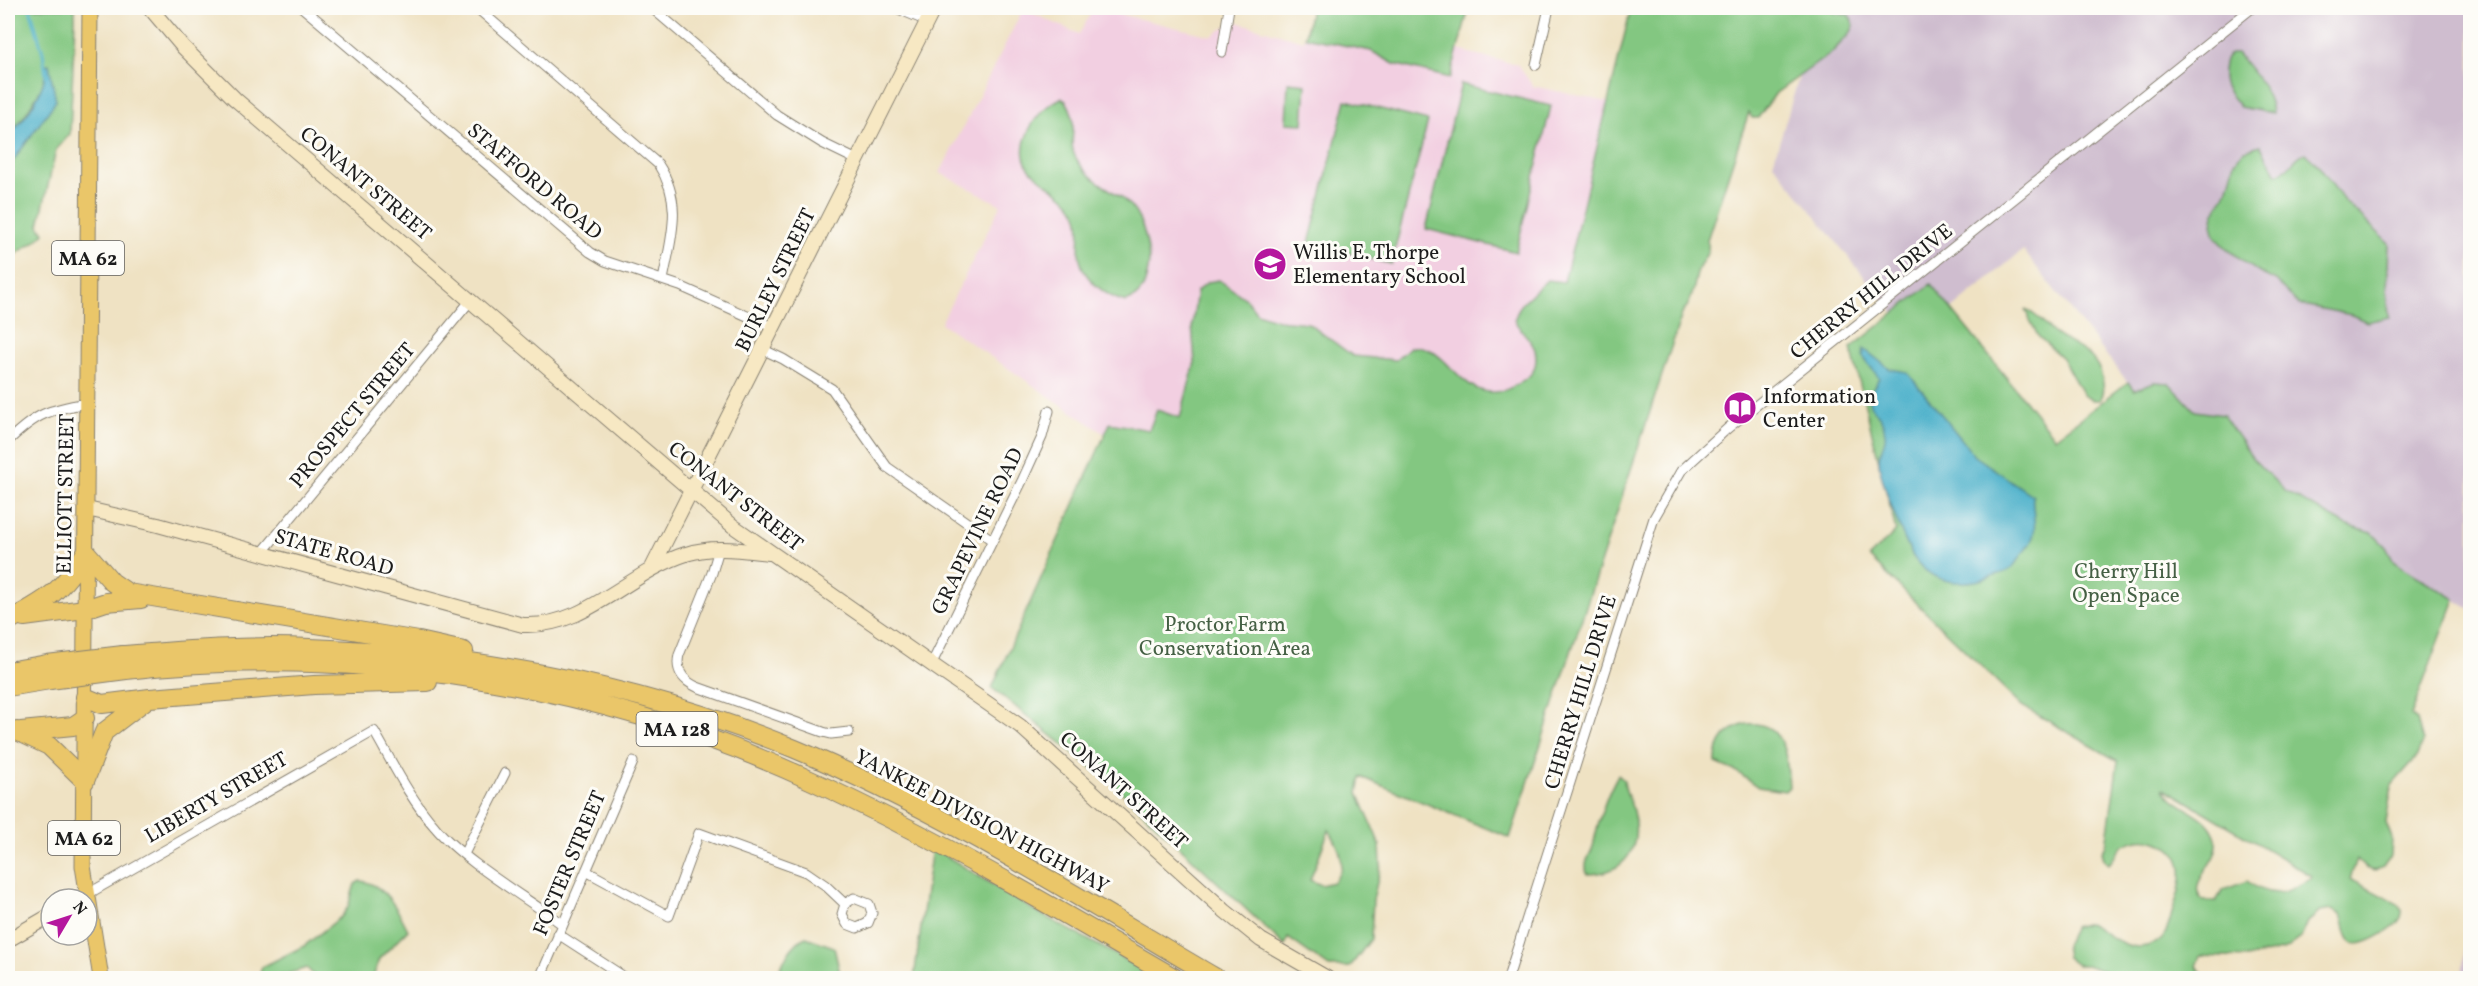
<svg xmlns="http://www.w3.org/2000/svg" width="2478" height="986" font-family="Vollkorn,serif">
<rect width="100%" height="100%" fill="#fdfcf7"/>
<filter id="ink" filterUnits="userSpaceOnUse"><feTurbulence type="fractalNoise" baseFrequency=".0167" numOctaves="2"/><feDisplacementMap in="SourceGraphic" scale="12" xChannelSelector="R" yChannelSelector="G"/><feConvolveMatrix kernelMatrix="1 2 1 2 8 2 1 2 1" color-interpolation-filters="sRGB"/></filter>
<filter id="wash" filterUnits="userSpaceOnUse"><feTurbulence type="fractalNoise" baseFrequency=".008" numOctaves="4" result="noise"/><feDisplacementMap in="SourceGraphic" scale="24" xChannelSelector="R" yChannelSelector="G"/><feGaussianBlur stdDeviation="1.35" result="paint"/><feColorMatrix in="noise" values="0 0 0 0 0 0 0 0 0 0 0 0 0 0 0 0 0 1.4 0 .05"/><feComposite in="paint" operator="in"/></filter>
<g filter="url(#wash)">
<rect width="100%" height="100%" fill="#efe2c3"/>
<path fill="#f2cfe1" d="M1094,8L1212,36L1234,21L1303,41L1305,37L1375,52L1451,78L1458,50L1518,65L1533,86L1608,102L1541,378L1448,428L1275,458L1158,410L1149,430L1110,423L1105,434L941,323L1001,205L940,173L1023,9L1079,34Z"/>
<path fill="#cfbdcf" d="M1820,8H2470V609L2175,429L2134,390L2023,250L1915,340L1773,163Z
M2470,889V978H2462Z"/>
<path fill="#83c781" stroke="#50724e" stroke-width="1.5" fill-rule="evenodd" d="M8,8H75V20L70,134L56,150L39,225L44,233C33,246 19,249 8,261V168L56,100L46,68L45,83L25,115L8,135Z
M1311,8H1469L1450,78L1394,64L1371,51L1305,37Z
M1631,8H1824L1838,14L1849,15L1854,25C1851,37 1841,40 1835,50L1776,93L1758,118H1752L1749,112L1707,240C1712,253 1702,259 1698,270C1693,287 1694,299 1682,314L1510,838L1361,777L1358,793L1380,845L1381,865L1373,900L1371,939L1350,967H1329L1288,938L1285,946L1117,788L992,688L1110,423L1149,430L1157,410L1180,418L1195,362L1192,326L1197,291L1208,282L1219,280L1246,299L1257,313L1278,320L1308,323L1353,356L1396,360L1409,348C1452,335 1464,430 1530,375C1536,370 1537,358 1535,350C1531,338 1520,331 1514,320L1521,304L1547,280L1564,282ZM1329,830C1339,846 1349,866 1333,882L1321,885L1310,880Z
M2231,53H2237C2251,70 2270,90 2272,113L2240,107C2227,90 2220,87 2224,64C2225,58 2226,56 2231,53Z
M1288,82L1306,84L1303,124L1286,123Z
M1461,84L1551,106L1516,252L1426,229Z
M1061,98L1066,101C1081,124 1066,142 1076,158C1098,196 1134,186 1146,239C1148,248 1150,261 1148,270C1145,286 1142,296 1126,302C1107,297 1084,280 1080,260C1077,246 1083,228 1077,214C1063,182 1009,178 1027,135C1033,119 1046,106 1061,98Z
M1346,100L1428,121L1391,264L1309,243Z
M2260,145L2277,174C2290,171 2294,156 2305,153L2318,165L2344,201L2389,243L2387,290L2389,317L2367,322L2352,315L2298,304L2276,281L2258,272L2225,247L2215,236L2212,225L2214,214L2228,188L2235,162L2243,151Z
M1931,284L2055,438L2128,382L2134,390L2154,382L2169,383L2195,411L2223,415L2253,459L2285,491L2346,525L2372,533L2386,547L2394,562L2455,599L2411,715L2417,720L2423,741L2416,758L2392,785L2386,823L2392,838L2391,856L2383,867L2375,871L2366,868L2357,859L2350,879L2398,904L2402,910C2402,913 2402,917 2400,919C2396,928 2360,950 2351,942C2344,935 2345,923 2341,915L2332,910L2320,912L2308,922L2301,938L2286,949L2247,958L2200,956L2196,966L2206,978H2125L2086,965H2077L2067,957L2065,945L2074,927L2088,923C2104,931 2123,948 2141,947C2148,946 2157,943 2162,938C2168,932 2170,920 2172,913C2182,886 2193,850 2153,841C2143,838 2132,840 2123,846C2116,851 2115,858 2109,864L2104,859L2102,852L2106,846L2118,761L2022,706L1869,557L1896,531L1851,348ZM2163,787L2312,876V877C2288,893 2273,901 2247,881L2223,890L2216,901H2204C2183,885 2219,863 2217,843C2213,812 2177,811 2163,787Z
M2025,310C2038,314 2043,325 2054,333C2072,347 2096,350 2102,378C2104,386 2105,393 2100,400H2092L2083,395L2062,358L2038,336Z
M1747,724C1786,721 1787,759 1789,787L1785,791L1758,787L1737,772L1716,763C1715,743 1727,728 1747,724Z
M1618,775L1624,780C1624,791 1631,800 1633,811C1642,848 1626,874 1587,874C1583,859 1592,855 1594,842C1599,818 1605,797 1618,775Z
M932,847L1035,911L1159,978H914Z
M360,881C384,883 399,911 408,930L379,959L373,978H316L307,968L273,978L260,973L262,967L304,946L342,916L348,907L355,884Z
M806,937L834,947L841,978H776C781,965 792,942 806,937Z"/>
<path fill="#4bb0ca" stroke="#346673" stroke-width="1.5" d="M49,64L56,101L8,168V135C25,121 48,87 45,65Z
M1864,349L1890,369L1907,372L1975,456L2033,496C2031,512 2040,529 2029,545C2023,552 2017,564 2009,570C2005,573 1997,574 1992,576C1964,587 1933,585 1914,558C1904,542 1878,476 1879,459C1879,450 1887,443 1885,433C1882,403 1855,415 1879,378L1863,357Z"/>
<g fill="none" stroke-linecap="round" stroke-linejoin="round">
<path stroke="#4bb0ca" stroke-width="3" d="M30,8L43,53L46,76"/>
</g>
</g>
<g filter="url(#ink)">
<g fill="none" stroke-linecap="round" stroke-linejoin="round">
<g stroke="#867f70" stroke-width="11">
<path id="street" d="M303,8L590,252L605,261L680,286L774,328
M477,8L658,164C684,203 671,237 663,280
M652,8L777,115L822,143L857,160
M896,8L927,21
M1222,52L1229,8
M1536,65L1549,8
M764,350L783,359L832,389L887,467L992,540
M8,441C37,413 48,410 87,403
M719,549L712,573L679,655C675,671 684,681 697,687L823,732L831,734L849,732
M261,554L471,300
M932,663L1022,481L1042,437L1049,411
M464,854L505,773
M586,871L669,916L699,833L806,872L825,885L845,904L842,914L847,924L857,928L868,923L872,913L869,904L854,898L845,904
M86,895L374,731C393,764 410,799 435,827C463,861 525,897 562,924
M558,934L626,978
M540,978L633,762
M1508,978L1654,518L1681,471L1728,428L2252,8"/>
</g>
<g stroke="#867f70" stroke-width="16">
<path id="secondary" d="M150,8L183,47L235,99L733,526L1020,726L1225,911L1261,940L1327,978
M87,509L158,525L523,625C586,628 629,572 686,554C712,545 742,550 769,553
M651,570L934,8
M8,940L51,915"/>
</g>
<g stroke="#867f70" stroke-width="17">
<path id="primary" d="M90,8L83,866L101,978"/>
</g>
<g stroke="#867f70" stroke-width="20">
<path id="highway" d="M24,617L85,609L106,602L141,599
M8,621C49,599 61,592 86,552L112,582L128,593L419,641L464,651
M123,655C186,650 248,645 310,648C476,654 642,686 795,749C943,811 1079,898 1216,978
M126,670C358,645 598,682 810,780C936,838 1055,908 1175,978
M8,671L47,664
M8,687L50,680
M85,697L102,704L150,698L314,685L428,682
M17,731L49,746L85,781L104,732L146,700
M21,731L73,726L85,718"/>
</g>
<use href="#street" stroke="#fff" stroke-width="9"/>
<use href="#secondary" stroke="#f7e8c3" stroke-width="14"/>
<use href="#primary" stroke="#eac669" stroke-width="15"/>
<use href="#highway" stroke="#eac669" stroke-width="18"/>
<g stroke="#867f70" stroke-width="20" stroke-linecap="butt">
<path id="highway-bridge" d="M47,664L123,655
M50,680L126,670"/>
</g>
<use href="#highway-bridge" stroke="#eac669" stroke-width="18"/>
</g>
</g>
<defs>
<g id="school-disc" transform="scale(1.725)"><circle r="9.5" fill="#b5179e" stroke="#fdfcf7"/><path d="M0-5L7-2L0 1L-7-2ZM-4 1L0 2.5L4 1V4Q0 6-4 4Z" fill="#fff"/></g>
<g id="library-disc" transform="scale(1.725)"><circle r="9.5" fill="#b5179e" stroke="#fdfcf7"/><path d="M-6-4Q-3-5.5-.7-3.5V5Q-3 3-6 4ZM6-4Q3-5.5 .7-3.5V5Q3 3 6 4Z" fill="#fff"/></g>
</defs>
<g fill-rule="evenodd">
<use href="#school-disc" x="1270" y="264"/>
<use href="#library-disc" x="1740" y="408"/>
</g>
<g text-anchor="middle" stroke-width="6" stroke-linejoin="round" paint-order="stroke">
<g fill="#fdfcf7" stroke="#605f5e" stroke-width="1.5">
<rect x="52" y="241" width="72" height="34" rx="4.5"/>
<rect x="636.5" y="712" width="81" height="34" rx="4.5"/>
<rect x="48" y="821" width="72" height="34" rx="4.5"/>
</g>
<g font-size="20" font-weight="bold" fill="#1c1c1c">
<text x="88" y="265">MA 62</text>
<text x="677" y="736">MA 128</text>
<text x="84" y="845">MA 62</text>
</g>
<g font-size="21" fill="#1c1c1c" stroke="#fdfcf7">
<text transform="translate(535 181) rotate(40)" y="7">STAFFORD ROAD</text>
<text transform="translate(366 183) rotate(40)" y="7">CONANT STREET</text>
<text transform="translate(775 280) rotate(-64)" y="7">BURLEY STREET</text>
<text transform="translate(1871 291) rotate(-39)" y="7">CHERRY HILL DRIVE</text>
<text transform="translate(352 415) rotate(-50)" y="7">PROSPECT STREET</text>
<text transform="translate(65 494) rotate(-89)" y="7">ELLIOTT STREET</text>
<text transform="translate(736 496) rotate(38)" y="7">CONANT STREET</text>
<text transform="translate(977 531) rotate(-64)" y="7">GRAPEVINE ROAD</text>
<text transform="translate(334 552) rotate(16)" y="7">STATE ROAD</text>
<text transform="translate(1580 692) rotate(-73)" y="7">CHERRY HILL DRIVE</text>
<text transform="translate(1124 790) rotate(42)" y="7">CONANT STREET</text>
<text transform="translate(216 797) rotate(-30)" y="7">LIBERTY STREET</text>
<text transform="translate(982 821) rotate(28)" y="7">YANKEE DIVISION HIGHWAY</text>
<text transform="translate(569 863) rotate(-67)" y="7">FOSTER STREET</text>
</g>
<g font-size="21" fill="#1c1c1c" stroke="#fdfcf7" text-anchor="start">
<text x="1293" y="259">Willis E. Thorpe<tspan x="1293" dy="24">Elementary School</tspan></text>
<text x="1763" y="403">Information<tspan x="1763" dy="24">Center</tspan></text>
</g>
<g font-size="21" fill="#456044" stroke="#fdfcf7">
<text x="2126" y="578">Cherry Hill<tspan x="2126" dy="24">Open Space</tspan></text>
<text x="1225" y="631">Proctor Farm<tspan x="1225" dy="24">Conservation Area</tspan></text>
</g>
</g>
<rect width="2478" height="986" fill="none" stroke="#fdfcf7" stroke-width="30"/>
<g transform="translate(69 917) rotate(51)"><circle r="28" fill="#fdfcf7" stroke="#a3a29f" stroke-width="1.5"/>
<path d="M0-4.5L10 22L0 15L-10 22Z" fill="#b5179e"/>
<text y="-9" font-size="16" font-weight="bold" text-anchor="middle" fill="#1c1c1c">N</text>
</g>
</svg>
